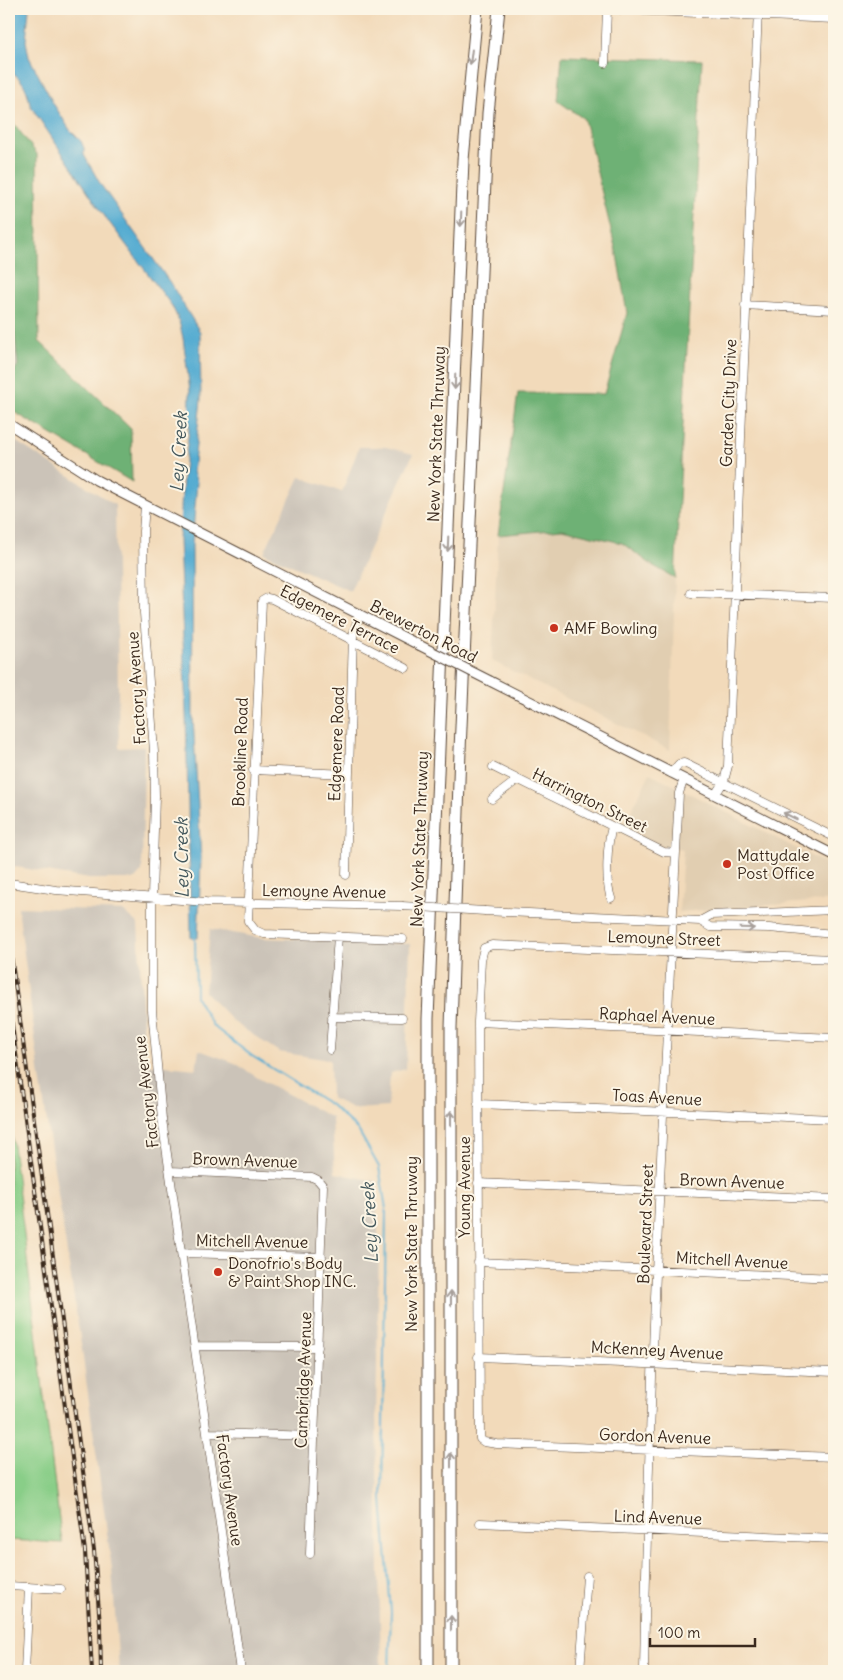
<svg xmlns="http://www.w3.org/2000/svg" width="843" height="1680" font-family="Delius,sans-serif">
<rect width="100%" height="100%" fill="#fcf5e5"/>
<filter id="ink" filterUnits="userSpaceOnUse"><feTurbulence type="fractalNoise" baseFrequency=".02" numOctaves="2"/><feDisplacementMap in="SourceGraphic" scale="10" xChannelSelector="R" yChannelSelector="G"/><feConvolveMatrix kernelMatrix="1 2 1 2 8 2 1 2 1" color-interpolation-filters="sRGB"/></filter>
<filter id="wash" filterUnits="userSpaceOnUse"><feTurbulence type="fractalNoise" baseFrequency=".0096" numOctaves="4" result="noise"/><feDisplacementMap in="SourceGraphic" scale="20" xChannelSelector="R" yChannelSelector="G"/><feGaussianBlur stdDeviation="1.12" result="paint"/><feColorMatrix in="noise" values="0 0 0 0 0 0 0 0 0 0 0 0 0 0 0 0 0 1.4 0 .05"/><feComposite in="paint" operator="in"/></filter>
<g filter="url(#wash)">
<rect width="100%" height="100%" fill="#f2daba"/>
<path fill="#e1ceb1" d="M562,529L622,543L652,565L675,578L670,750L492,661L498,535Z
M650,773L834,868V900L679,912L683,849L658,845L624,826Z"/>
<path fill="#cbc3b8" d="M9,305L13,317L18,365L9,380Z
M9,437L115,505L119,748L144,747L142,871L135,879H89L10,866Z
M359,447H386L413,454L350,591L264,553L300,477L342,492Z
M18,907L123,911L138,924L145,1064L196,1069L199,1050L235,1063L258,1078L332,1118L335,1173L375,1181L379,1248L376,1417L381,1671H119L112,1569L82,1350L40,1077Z
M210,929L261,938L410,944L406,1069L390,1073L388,1107L355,1109L331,1098L330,1060L279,1052L235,1023L205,992Z"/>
<path fill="#89ce88" stroke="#627c53" d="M9,1115L10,1121L62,1543L9,1540Z"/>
<path fill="#6eb174" stroke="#546e49" d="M562,56L702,60L675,578L652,565L622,543L562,529L498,535L518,393L604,394L627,313L617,255L584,119L558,101Z
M9,117L37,154L39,341L131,429L132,482L9,409V380L18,365L13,317L9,305Z"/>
<path fill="#54acd1" stroke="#486b78" d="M16,9H29L26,41L29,57L53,103L70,130L81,141L84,148V155L101,185L171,284L200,332L201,400L193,472L197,482L192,545L193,717L201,859L198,938H191L186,715L179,539L183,477L189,430L190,391L183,338L179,321L172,306L103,214L30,105C28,91 24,81 12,72Z"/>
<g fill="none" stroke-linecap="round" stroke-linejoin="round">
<path stroke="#54acd1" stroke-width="2" d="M195,937L196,997L213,1026L252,1056L331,1105L358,1130L379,1167L386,1209L382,1499L391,1612L389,1671"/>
</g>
</g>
<g filter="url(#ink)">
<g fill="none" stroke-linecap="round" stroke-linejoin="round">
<g stroke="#564435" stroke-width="9">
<path id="minor" d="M607,9L834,19
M605,63L607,9
M745,305L834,310
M145,506L143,531L144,613L154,752L155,796L152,897V1010L162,1119L241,1671
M691,593L834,598
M493,767L664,852L676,853
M253,770L349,774
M671,773L679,764L684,763L834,837
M715,795L724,781L728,766L758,9
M492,799L517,780
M346,875L353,635L359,615
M9,883L56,890L206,902L402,906
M611,898C605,882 607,844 612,827
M485,911L700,921L711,915L834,910
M700,921L710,927L769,928L834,934
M403,939L264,934L255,930L248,921L262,601L267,598L272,599L406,668
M834,959L492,945L484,948L481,960L478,1022L480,1439L484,1442L497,1444L834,1457
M332,1017L402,1018
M478,1022L834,1038
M330,1050L338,936
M478,1104L834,1119
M170,1171L312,1177L318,1180L323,1186L310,1554
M478,1183L834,1199
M182,1253L322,1257
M478,1262L834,1278
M195,1346L318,1347
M478,1357L834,1372
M208,1433L315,1436
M480,1523L834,1539
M9,1586L61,1589
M25,1671L29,1587
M580,1671L587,1576
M644,1671C649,1378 664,1085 679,793L684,779"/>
</g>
<g stroke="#564435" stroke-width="11">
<path id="major" d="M9,424L96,480L419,645
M490,681L834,855"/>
</g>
<g stroke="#564435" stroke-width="13">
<path id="highway" d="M428,1671V1019L463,160L477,9
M451,1671V1028L460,750L488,113L499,9"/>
</g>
<use href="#minor" stroke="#fff" stroke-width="8"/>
<use href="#major" stroke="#fff" stroke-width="9"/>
<use href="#highway" stroke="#fff" stroke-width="11"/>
<g stroke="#3b2a1e" stroke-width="4">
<path id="rail" d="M9,941L94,1550L100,1624L101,1671
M9,1003L85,1551L92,1671"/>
</g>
<use href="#rail" stroke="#fcf5e5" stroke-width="2" stroke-dasharray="5.5" stroke-linecap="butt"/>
<g stroke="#564435" stroke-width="9" stroke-linecap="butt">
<path id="minor-bridge" d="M402,906L485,911"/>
</g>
<g stroke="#564435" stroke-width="11" stroke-linecap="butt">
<path id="major-bridge" d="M419,645L490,681"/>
</g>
<use href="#minor-bridge" stroke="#fff" stroke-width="8"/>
<use href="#major-bridge" stroke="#fff" stroke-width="9"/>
</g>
<defs><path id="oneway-shaft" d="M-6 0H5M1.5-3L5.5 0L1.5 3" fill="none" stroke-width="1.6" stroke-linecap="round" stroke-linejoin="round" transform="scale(1.25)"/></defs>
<g stroke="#a79f9a">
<use href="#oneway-shaft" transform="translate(471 57) rotate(97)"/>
<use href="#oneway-shaft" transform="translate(461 219) rotate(92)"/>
<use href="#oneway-shaft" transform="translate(455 382) rotate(92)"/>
<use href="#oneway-shaft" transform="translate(448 544) rotate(92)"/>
<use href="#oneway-shaft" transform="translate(790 816) rotate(-154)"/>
<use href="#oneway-shaft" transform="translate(747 928) rotate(1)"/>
<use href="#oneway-shaft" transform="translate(451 1118) rotate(-90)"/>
<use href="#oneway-shaft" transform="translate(451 1298) rotate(-90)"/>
<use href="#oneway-shaft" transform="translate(451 1460) rotate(-90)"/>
<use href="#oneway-shaft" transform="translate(451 1623) rotate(-90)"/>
</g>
</g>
<g fill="#c8321e" stroke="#fcf5e5" stroke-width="2">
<circle cx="554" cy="628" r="5"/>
<circle cx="727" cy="864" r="5"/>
<circle cx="218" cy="1272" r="5"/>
</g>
<g text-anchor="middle" stroke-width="4" stroke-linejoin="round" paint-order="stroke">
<g font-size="16" fill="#3b2a1e" stroke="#fcf5e5">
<text transform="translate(728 403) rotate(-88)" y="6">Garden City Drive</text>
<text transform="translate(436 434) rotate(-88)" y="6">New York State Thruway</text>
<text transform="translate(340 619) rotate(27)" y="6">Edgemere Terrace</text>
<text transform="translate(424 631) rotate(27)" y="6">Brewerton Road</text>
<text transform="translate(136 688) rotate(-94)" y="6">Factory Avenue</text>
<text transform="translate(336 744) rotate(-88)" y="6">Edgemere Road</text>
<text transform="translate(240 752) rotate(-88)" y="6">Brookline Road</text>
<text transform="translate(590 800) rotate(26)" y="6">Harrington Street</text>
<text transform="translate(419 839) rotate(-88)" y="6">New York State Thruway</text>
<text transform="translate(324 891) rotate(1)" y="6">Lemoyne Avenue</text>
<text transform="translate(664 938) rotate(2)" y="6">Lemoyne Street</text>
<text transform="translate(657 1016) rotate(3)" y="6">Raphael Avenue</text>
<text transform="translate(146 1092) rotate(-97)" y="6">Factory Avenue</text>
<text transform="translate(657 1097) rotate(3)" y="6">Toas Avenue</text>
<text transform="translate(245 1160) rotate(2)" y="6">Brown Avenue</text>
<text transform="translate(732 1181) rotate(2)" y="6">Brown Avenue</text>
<text transform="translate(464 1187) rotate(-90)" y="6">Young Avenue</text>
<text transform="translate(645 1224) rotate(-88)" y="6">Boulevard Street</text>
<text transform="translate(252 1241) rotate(1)" y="6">Mitchell Avenue</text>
<text transform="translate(411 1244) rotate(-90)" y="6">New York State Thruway</text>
<text transform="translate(732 1260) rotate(3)" y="6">Mitchell Avenue</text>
<text transform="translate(657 1350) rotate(3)" y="6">McKenney Avenue</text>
<text transform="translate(303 1380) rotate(-88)" y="6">Cambridge Avenue</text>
<text transform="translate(655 1436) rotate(2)" y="6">Gordon Avenue</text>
<text transform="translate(230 1490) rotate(82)" y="6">Factory Avenue</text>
<text transform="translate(658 1517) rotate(2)" y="6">Lind Avenue</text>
</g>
<g font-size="16" fill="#3b2a1e" stroke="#fcf5e5" text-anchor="start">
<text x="564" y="634">AMF Bowling</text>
<text x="737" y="861">Mattydale<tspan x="737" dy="18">Post Office</tspan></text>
<text x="228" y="1269">Donofrio's Body<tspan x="228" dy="18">&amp; Paint Shop INC.</tspan></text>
</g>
<g font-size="18" font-style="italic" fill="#44585d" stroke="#fcf5e5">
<text transform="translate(179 452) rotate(-87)" y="6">Ley Creek</text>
<text transform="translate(182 858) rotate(-91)" y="6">Ley Creek</text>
<text transform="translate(370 1223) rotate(-93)" y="6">Ley Creek</text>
</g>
</g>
<rect width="843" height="1680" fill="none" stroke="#fcf5e5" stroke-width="30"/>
<path d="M650 1638v8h105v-8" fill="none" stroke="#3b2a1e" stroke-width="2.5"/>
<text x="658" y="1638" font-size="15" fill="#3b2a1e" stroke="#fcf5e5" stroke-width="4" paint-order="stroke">100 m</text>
</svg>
